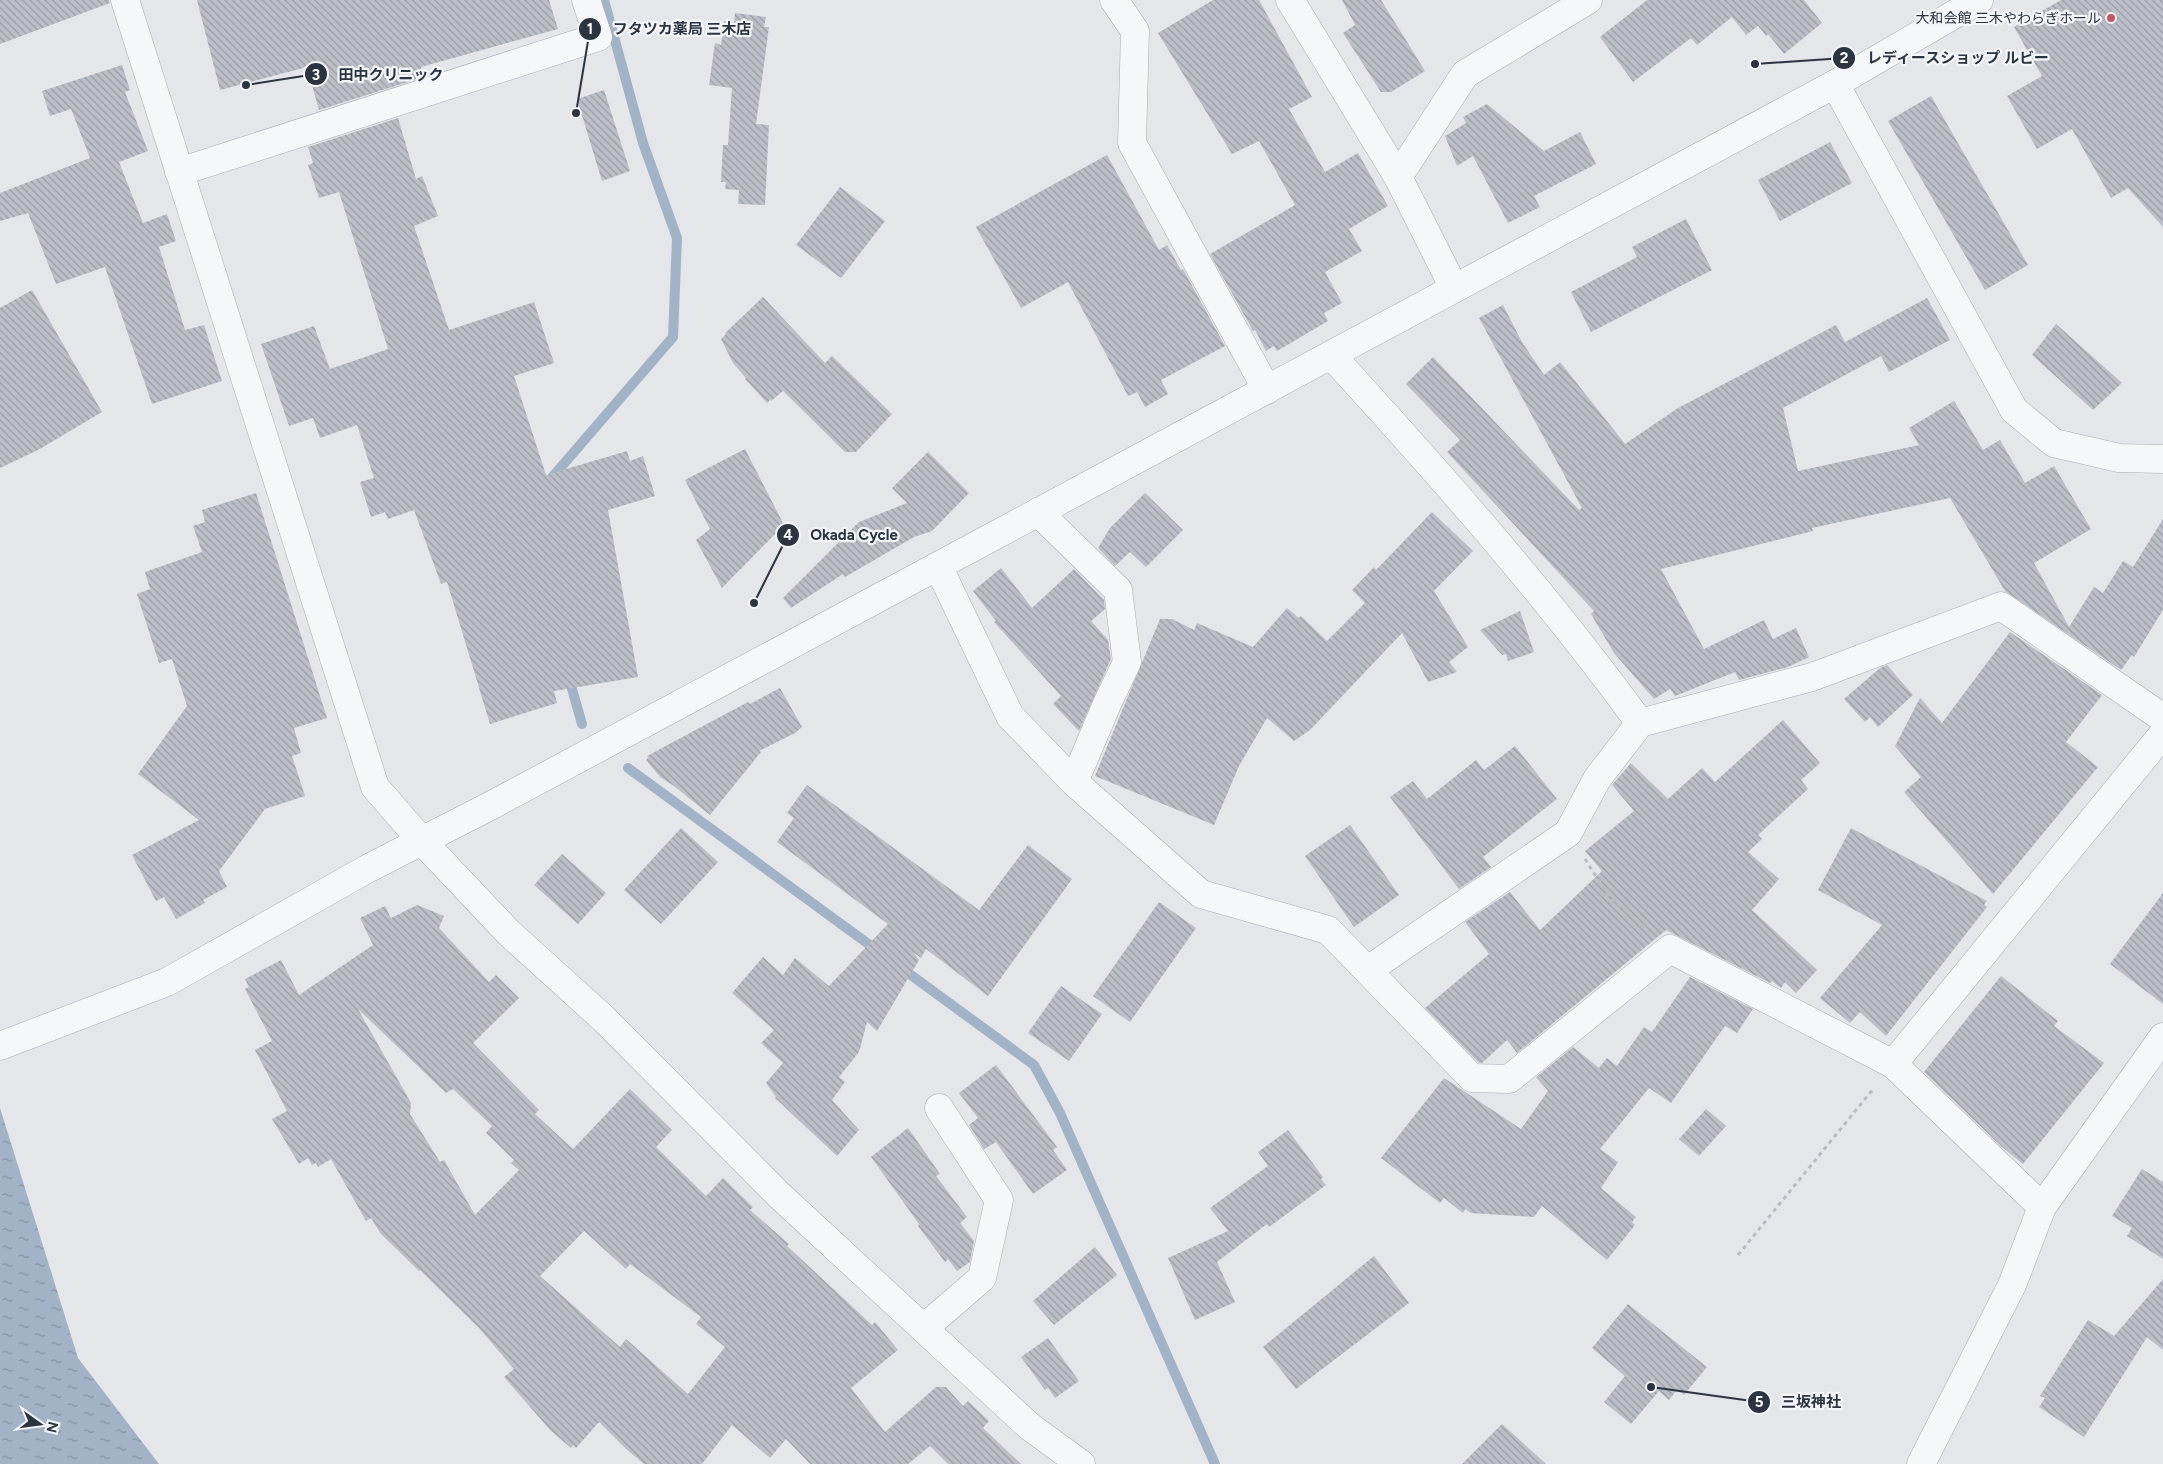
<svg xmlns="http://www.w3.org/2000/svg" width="2163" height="1464" font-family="Figtree,'Noto Sans JP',sans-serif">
<defs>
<pattern id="water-ripples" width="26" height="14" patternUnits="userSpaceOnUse" patternTransform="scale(1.25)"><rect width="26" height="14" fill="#a3b3c7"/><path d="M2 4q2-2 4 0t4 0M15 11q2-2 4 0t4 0" fill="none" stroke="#8592a3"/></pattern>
<pattern id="building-back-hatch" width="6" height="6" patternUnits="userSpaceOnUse" patternTransform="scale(1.25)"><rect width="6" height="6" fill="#bcbfc7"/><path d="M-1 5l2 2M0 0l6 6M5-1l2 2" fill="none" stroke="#999ca3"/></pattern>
</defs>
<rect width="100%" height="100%" fill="#e4e6ea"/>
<path fill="url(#water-ripples)" d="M0,1108L78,1358L159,1464H0Z"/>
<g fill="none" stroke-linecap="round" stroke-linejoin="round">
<path stroke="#a3b3c7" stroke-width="10" d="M549,481L673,337L677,238L643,143L604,0
M568,675L582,724
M628,768L878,951
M900,967L1034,1065L1060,1113L1215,1464"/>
</g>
<path fill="url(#building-back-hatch)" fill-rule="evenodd" d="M0,0H109L110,3L0,44Z
M197,0H549L558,29L421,67L424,77L319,110L307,67L220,90Z
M1213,0H1259L1312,97L1289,109L1325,172L1358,153L1388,206L1349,229L1362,251L1325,272L1342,303L1324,313L1328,321L1277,351L1274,346L1266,351L1255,330L1253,331L1210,254L1295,205L1259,141L1232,154L1158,33Z
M1342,0H1381L1425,71L1391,92H1381L1343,33L1355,25Z
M1647,0H1804L1822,23L1784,54L1768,34L1766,36L1758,26L1746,35L1732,17L1697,45L1691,38L1633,82L1600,37Z
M2061,0H2163V227L2128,188L2111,198L2072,129L2037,149L2007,96L2042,76L2014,27Z
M735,13L766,17L764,27H769L756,124L769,125L765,205L738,204L739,190L725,189L726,182H721L723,145H728L732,88L709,85L715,43L721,45L724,21L734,23Z
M122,65L130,90L125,92L148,151L119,162L143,223L167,214L176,241L159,247L185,330L204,325L222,381L152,404L105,267L56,284L28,213L0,221V193L90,158L71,109L50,116L42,91Z
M604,90L630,171L602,181L577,99Z
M1931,96L2028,265L1985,290L1888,121Z
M1487,104L1544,151L1580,132L1596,164L1534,196L1540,207L1508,223L1473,156L1457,166L1445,136L1466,123L1463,117Z
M398,118L416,179L422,176L438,216L414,226L449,330L534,302L554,363L514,376L546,475L627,451L630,461L643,456L655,496L608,510L638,677L554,691L557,703L490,724L447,582L441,584L414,510L388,519L385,512L371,517L360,482L374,478L357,425L320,438L313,418L289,426L261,344L314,326L330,369L388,349L339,192L319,198L308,165L313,163L308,147Z
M1830,142L1852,183L1780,221L1758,180Z
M1107,155L1159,250L1167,245L1181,270L1183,269L1225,346L1161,380L1168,394L1145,407L1137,392L1128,396L1068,282L1021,308L976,227Z
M840,187L885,221L841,278L796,245Z
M1686,219L1712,270L1591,332L1571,292L1637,257L1632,247Z
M32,290L102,412L38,450L0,468V308Z
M763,297L825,363L832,356L892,414L856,452H845L783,391L771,401L770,400L767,403L745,379L746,378L733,363L721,339L726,334L725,333Z
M1927,298L1950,340L1889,372L1881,356L1783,408L1798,471L1919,445L1909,428L1954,401L1983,450L2000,440L2025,483L2054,466L2091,529L2034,563L2069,627L2094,587L2103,593L2123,561L2133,567L2163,519V610L2134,657L2132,655L2121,670L2005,591L1950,498L1812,528L1813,531L1661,569L1704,649L1764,620L1773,639L1796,628L1809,657L1788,667L1739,680L1735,672L1675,696L1670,689L1654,699L1614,653L1591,614L1594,611L1447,452L1460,440L1406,384L1433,357L1579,510L1582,508L1479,318L1503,305L1522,342L1544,375L1560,362L1625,444L1678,408L1836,325L1845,342Z
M2056,324L2122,383L2093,410L2032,355Z
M745,449L784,525L722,588L696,540L710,529L685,480Z
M928,452L969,493L932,531L914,537L845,577L843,574L791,608L783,598L859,522L907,503L892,488Z
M256,493L327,718L294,728L301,753L292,756L305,796L265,809L219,871L227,887L203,900L205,903L176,919L164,897L156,901L132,855L199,820L138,774L187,706L172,659L159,663L137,594L150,589L145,572L202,552L193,526L205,522L202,510Z
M1145,493L1183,530L1146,567L1130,552L1115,566L1098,548L1110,528Z
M1432,512L1473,551L1434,591L1468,647L1449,662L1457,672L1428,682L1402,633L1310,730L1294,741L1267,718L1239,766L1214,825L1095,776L1160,619H1172L1194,630L1197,623L1253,647L1287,608L1299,618L1301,616L1327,641L1365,603L1352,590L1374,567L1376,570Z
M1001,568L1032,608L1074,569L1104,600L1105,609L1091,621L1108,640L1111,659L1079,731L1053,704L1061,696L994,622L996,621L973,591Z
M1520,611L1534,652L1508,661L1506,654L1502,655L1480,630Z
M2010,632L2102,695L2066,742L2098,767L1993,894L1904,792L1921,777L1895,746L1920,698L1942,723Z
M1887,665L1913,695L1878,727L1870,717L1865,722L1844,699L1880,668Z
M780,688L802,727L795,733L759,751L761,752L710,815L674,786L660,777L646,760L648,758L647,756L748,702L750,704Z
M1783,720L1820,763L1801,780L1808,789L1758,835L1762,839L1748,852L1779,879L1752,910L1817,970L1796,993L1785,982L1781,988L1772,981L1770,983L1666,930L1517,1053L1507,1040L1482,1063H1479L1425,1008L1489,954L1465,922L1510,892L1540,930L1602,871L1585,851L1634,811L1612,785L1631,763L1668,799L1702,768L1715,782Z
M1515,746L1557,799L1483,857L1491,867L1459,889L1390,797L1413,781L1427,799L1476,760L1484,770Z
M807,785L979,910L1028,845L1072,879L988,996L926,949L921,958L913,952L919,960L877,1031L867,1022L859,1052L839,1077L845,1082L832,1100L859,1130L837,1156L775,1098L776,1097L766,1083L783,1063L761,1043L774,1030L732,993L763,957L783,975L795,958L829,986L888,924L777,842L794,818L787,813Z
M1350,825L1399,895L1354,927L1305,856Z
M681,828L718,862L661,924L624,890Z
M1851,828L1987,901L1984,905L1987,907L1886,1036L1860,1012L1850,1023L1820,998L1882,925L1818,890Z
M562,854L606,893L578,924L534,885Z
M2163,893V1004L2110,964Z
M1159,902L1196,928L1130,1022L1093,996Z
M417,905L444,916L439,928L489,982L496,975L519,998L473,1043L539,1110L535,1114L573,1149L630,1089L672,1130L656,1147L706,1196L723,1178L753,1207L750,1210L789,1244L787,1246L872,1325L875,1322L898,1350L851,1388L885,1432L936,1387H946L963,1406L968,1401L989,1421L983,1428L1021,1464H948L930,1446L908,1464H810L786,1439L770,1458L732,1425L702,1464H644L625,1448L599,1422L576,1448L573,1445L571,1448L550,1430L504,1377L514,1369L479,1328L420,1270L419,1271L381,1234L371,1218L366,1221L331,1159L318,1167L316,1163L312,1165L308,1158L299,1164L272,1119L287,1111L255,1050L272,1041L245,989L249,987L245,979L281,960L299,995L373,945L360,918L385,906L391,918ZM358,1009L446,1093L453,1089L473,1108L492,1126L486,1133L514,1160L511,1163L519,1170L475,1215L444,1160L440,1162L410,1114L411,1103ZM584,1231L626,1269L630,1264L701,1317L696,1324L725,1347L688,1394L626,1339L620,1347L540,1276Z
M2001,976L2058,1021L2054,1026L2104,1063L2023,1164L2002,1147L1924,1072Z
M1690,977L1753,1009L1737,1033L1725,1026L1671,1103L1649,1088L1600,1149L1618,1162L1601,1188L1636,1217L1632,1222L1635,1225L1607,1260L1542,1206L1534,1217L1471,1213L1465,1209L1463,1213L1444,1198L1440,1203L1381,1158L1444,1078L1521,1129L1548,1091L1536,1077L1573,1047L1599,1068L1607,1058L1617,1066L1644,1027L1652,1032Z
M1061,986L1102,1014L1069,1061L1028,1033Z
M996,1065L1057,1147L1053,1150L1067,1170L1033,1194L996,1142L984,1149L969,1125L978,1118L959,1093Z
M1706,1109L1726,1126L1699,1156L1679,1139Z
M908,1128L940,1174L936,1176L967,1217L960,1223L974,1241L970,1262L957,1271L948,1259L945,1262L918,1226L919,1224L871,1157Z
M1288,1130L1323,1177L1321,1179L1326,1185L1269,1227L1267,1224L1217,1262L1235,1302L1195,1320L1168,1258L1228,1231L1210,1208L1268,1166L1258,1152Z
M2142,1169L2163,1182V1259L2127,1236L2132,1228L2112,1216Z
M1095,1247L1117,1275L1054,1325L1033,1301Z
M1374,1256L1409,1303L1296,1389L1263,1347Z
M2163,1279V1350L2147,1337L2084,1437L2039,1407L2045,1398L2040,1396L2088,1320L2114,1336Z
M1628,1304L1707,1367L1684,1395L1677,1390L1669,1400L1659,1391L1631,1424L1604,1402L1625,1376L1592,1348Z
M1048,1338L1079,1381L1055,1398L1048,1388L1045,1390L1021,1357Z
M1502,1424L1546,1464H1462Z"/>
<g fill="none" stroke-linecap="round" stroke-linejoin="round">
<g stroke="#a9adb4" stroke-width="29">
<path id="minor" d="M125,0L375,787L422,841
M1114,0L1135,31L1132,143L1267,390
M1290,0L1398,177L1454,288
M1835,84L2014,410L2054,443L2119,458L2163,459
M179,172L598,37L586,0
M1398,177L1465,74L1588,0
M1331,355C1439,473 1546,594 1640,723L1812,677L2001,606L2163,718
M1038,512L1118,590L1127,662L1107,704L1074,782
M938,566L1010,716L1074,782L1201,894L1328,930L1472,1078L1509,1079L1670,949L1893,1064L2042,1207
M1368,970L1568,833L1597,779L1640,723
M1893,1064L2163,734
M924,1328L982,1278L999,1200L939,1108
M1921,1464L2012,1285L2042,1207L2163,1037"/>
</g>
<g stroke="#a9adb4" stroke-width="29">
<path id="tertiary" d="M422,841L509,933L604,1019L779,1195L1029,1426L1081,1464
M0,1046L167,982L367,869L490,806L938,566L1835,84L1979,0"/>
</g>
<path stroke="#babcc2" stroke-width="3" stroke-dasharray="4 4" stroke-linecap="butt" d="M1585,859L1608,895L1647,929
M1738,1255L1874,1088"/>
<use href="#minor" stroke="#f6f7f9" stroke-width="28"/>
<use href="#tertiary" stroke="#f6f7f9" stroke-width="28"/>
</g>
<circle fill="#c25663" stroke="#f3f5f8" stroke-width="2" cx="2111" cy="18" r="5"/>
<g text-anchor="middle" stroke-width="4.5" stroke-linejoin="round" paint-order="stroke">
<g font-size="14" fill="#2d3441" stroke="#f3f5f8" text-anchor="end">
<text x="2101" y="23">大和会館 三木やわらぎホール</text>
</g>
</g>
<path fill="none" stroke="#2d3441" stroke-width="2" d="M576 113L590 29M1755 64L1844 58M246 85L316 74M754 603L788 535M1651 1387L1759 1402"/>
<g fill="#2d3441" stroke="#f3f5f8" stroke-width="2">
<circle cx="576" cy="113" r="5"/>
<circle cx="1755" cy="64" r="5"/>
<circle cx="246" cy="85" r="5"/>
<circle cx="754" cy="603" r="5"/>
<circle cx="1651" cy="1387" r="5"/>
<circle cx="590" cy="29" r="12"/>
<circle cx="1844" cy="58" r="12"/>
<circle cx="316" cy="74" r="12"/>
<circle cx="788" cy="535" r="12"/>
<circle cx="1759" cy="1402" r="12"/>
</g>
<g font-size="15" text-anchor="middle" font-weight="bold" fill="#fff">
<text x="590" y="34">1</text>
<text x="1844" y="63">2</text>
<text x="316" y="80">3</text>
<text x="788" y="540">4</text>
<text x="1759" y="1407">5</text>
</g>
<g font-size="15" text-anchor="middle" font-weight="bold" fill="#2d3441" stroke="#f3f5f8" stroke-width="4.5" stroke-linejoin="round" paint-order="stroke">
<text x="682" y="34">フタツカ薬局 三木店</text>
<text x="1958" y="63">レディースショップ ルビー</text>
<text x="391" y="80">田中クリニック</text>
<text x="854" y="540">Okada Cycle</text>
<text x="1811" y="1407">三坂神社</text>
</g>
<g transform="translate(40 1424) rotate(104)" stroke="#f3f5f8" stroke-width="4" paint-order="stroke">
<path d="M0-4L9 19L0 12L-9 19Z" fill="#2d3441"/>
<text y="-8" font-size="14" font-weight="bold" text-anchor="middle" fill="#2d3441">N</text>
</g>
</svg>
